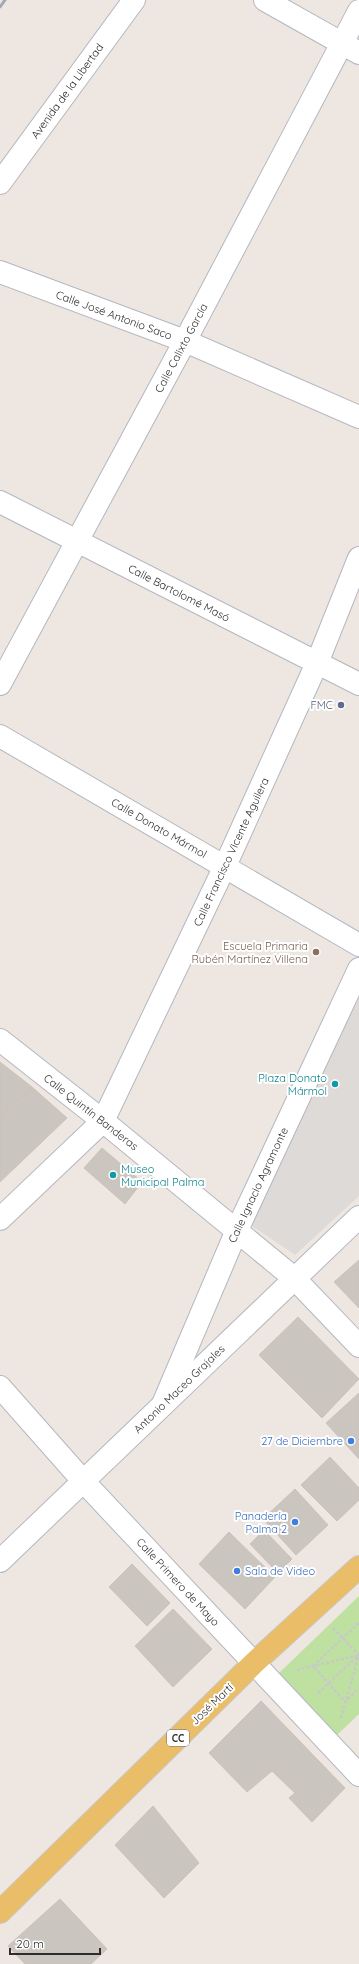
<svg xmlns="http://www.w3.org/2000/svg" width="359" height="1964" font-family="Quicksand,sans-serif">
<rect width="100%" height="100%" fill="#eee7e1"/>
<path fill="#bee1a1" d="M359,1596V1714L336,1736L277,1675Z"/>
<path fill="#dedad8" d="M359,972V1196L295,1255L252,1226Z"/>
<path fill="#cac5bf" stroke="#cac2ba" d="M0,1062L32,1087L0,1116Z
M32,1087L67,1118L0,1182V1116Z
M102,1148L142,1182L125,1204L84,1168Z
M359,1260V1308L334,1282Z
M298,1317L359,1379L322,1418L259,1355Z
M359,1393V1459L326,1423Z
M330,1457L359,1488V1500L337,1521L301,1485Z
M295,1489L328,1525L296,1555L263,1519Z
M264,1530L292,1559L278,1573L250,1544Z
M229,1532L275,1577L245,1609L199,1564Z
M132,1564L170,1603L147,1626L109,1587Z
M173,1609L212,1649L173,1687L135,1646Z
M261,1701L345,1788L312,1822L289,1798L295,1793L272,1771L247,1792L209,1753Z
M153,1806L199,1863L164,1898L115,1845Z
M60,1899L107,1949L91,1964H25L8,1946Z"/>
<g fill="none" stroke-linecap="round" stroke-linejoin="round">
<g stroke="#b4b7c0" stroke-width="24">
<path id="minor" d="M0,272L185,341L359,417
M0,502L359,684
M0,684L185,341L359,11
M0,736L359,945
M0,1040L103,1121L294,1278L359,1346
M0,1219L103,1121L225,866L317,663L359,558
M0,1387L84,1482L359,1775
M163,1404L237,1230L359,969"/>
</g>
<g stroke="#b4b7c0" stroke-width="24">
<path id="tertiary" d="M265,0L359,53
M0,1561L359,1217"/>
</g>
<g stroke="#b4b7c0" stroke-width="24">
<path id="secondary" d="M0,183L134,0"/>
</g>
<g stroke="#c8c8c8" stroke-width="24">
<path id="primary" d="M0,1912L254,1663L359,1567"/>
</g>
<path stroke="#c8c8c8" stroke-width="2.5" stroke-dasharray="3 2" stroke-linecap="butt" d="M359,1623L313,1666L345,1702L359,1688
M333,1628L359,1655
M297,1670L359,1655
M318,1693L359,1655
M341,1718L359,1655"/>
<use href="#minor" stroke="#fff" stroke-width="22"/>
<use href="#tertiary" stroke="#fff" stroke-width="22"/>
<use href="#secondary" stroke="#fff" stroke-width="22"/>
<use href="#primary" stroke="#eabe69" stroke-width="22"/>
<path stroke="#a3a8b6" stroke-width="3" d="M0,7L5,0"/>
</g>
<circle fill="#5c6f8a" stroke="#fff" stroke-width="1.5" cx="341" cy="705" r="4"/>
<circle fill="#8d6e63" stroke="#fff" stroke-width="1.5" cx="316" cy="952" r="4"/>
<g fill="#0f9aa8" stroke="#fff" stroke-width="1.5">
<circle cx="335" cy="1084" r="4"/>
<circle cx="113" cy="1175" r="4"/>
</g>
<g fill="#3f7fe0" stroke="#fff" stroke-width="1.5">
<circle cx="351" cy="1441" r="4"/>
<circle cx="295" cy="1522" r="4"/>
<circle cx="237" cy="1571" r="4"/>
</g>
<g text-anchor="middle" stroke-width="4" stroke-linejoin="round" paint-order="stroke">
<rect fill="#fff" stroke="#6c6c6c" stroke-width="1" x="167" y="1730" width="22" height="16" rx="3"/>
<g font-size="10" font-weight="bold" fill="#2d2d2d">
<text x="178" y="1742">CC</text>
</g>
<g font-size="11" fill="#2d2d2d" stroke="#fff">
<text transform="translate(67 91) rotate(-54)" y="4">Avenida de la Libertad</text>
<text transform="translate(114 315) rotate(20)" y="4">Calle José Antonio Saco</text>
<text transform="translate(181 348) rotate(-62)" y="4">Calle Calixto García</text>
<text transform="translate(179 593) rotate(27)" y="4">Calle Bartolomé Masó</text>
<text transform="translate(159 828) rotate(30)" y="4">Calle Donato Mármol</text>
<text transform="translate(231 852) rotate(-65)" y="4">Calle Francisco Vicente Aguilera</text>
<text transform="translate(91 1112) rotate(38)" y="4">Calle Quintín Banderas</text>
<text transform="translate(258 1185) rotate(-65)" y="4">Calle Ignacio Agramonte</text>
<text transform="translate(179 1389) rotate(-44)" y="4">Antonio Maceo Grajales</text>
<text transform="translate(178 1582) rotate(47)" y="4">Calle Primero de Mayo</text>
<text transform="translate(212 1704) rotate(-44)" y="4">José Martí</text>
</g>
<g font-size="11" fill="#4e5e75" stroke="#fff" text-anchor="end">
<text x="333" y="709">FMC</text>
</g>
<g font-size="11" fill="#785e54" stroke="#fff" text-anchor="end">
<text x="308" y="950">Escuela Primaria<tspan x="308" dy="13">Rubén Martínez Villena</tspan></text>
</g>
<g font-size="11" fill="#0d838f" stroke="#fff" text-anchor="end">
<text x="327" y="1082">Plaza Donato<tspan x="327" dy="13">Mármol</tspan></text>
<text x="121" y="1173" text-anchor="start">Museo<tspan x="121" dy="13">Municipal Palma</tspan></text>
</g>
<g font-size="11" fill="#366cbe" stroke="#fff" text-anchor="end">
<text x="343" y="1445">27 de Diciembre</text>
<text x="287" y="1520">Panadería<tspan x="287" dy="13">Palma 2</tspan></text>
<text x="245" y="1575" text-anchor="start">Sala de Video</text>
</g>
</g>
<path d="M10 1948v6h90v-6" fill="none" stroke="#2d2d2d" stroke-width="2"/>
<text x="16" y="1948" font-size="12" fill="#2d2d2d" stroke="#ffffff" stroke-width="3" paint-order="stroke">20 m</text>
</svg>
